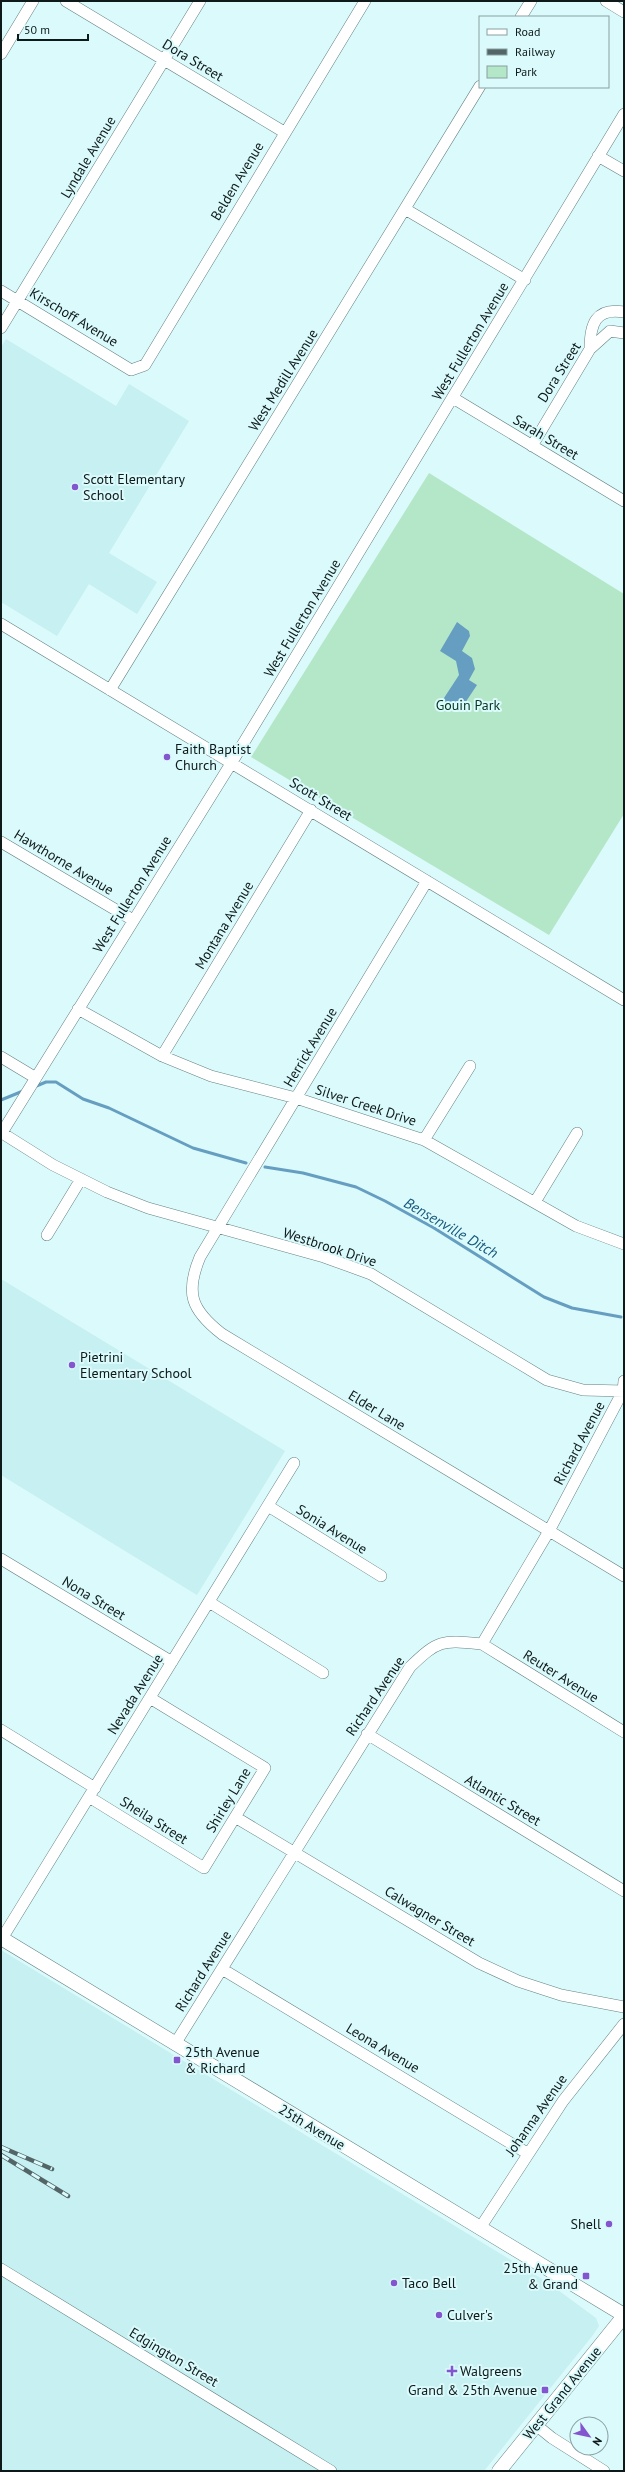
<svg xmlns="http://www.w3.org/2000/svg" width="625" height="2472" font-family="'PT Sans',sans-serif">
<rect width="100%" height="100%" fill="#dbfafb"/>
<path fill="#c6f0f1" d="M6,339L116,406L129,384L189,421L109,553L157,582L137,614L89,584L57,636L1,602V347Z
M1,1279L285,1451L197,1595L1,1475Z
M1,1950L547,2282L596,2318L599,2326L593,2335L484,2471H1Z"/>
<path fill="#b3e7c8" d="M429,473L624,594V814L549,935L251,757Z"/>
<path fill="#669ec1" d="M457,622L469,631L470,636L462,651L472,658L475,669L469,680L477,685L459,712L446,704L444,698L459,675L456,661L440,651Z"/>
<g fill="none" stroke-linecap="round" stroke-linejoin="round">
<path stroke="#669ec1" stroke-width="3" d="M34,1087L46,1082H56L83,1099L109,1108L193,1148L246,1163
M1,1100L23,1091
M265,1167L303,1173L356,1187L385,1201L434,1228L544,1297L572,1308L621,1317"/>
<g stroke="#658182" stroke-width="12">
<path id="minor" d="M66,1L284,132
M606,1L624,12
M521,17L531,1
M1,54L33,1
M598,156L624,171
M405,209L525,280
M1,291L131,370L145,365L365,1
M1,328L200,1
M590,349C590,325 595,307 624,312
M453,398L624,501
M532,446L590,349L610,331L624,333
M1,624L624,1000
M110,690L480,86
M1,842L133,920
M427,881L200,1257C185,1293 191,1310 222,1334L624,1576
M78,1009L162,1056L211,1076L296,1098L424,1140L576,1226L624,1244
M162,1056L311,810
M1,1057L36,1078
M2,1133L53,1165L107,1192L148,1208L324,1257L371,1274L547,1380L583,1390L624,1391
M1,1134L232,762L624,114
M424,1140L470,1066
M535,1202L577,1133
M47,1235L81,1179
M268,1506L381,1576
M1,1559L172,1662
M209,1602L323,1673
M482,1644L549,1531L623,1391L624,1381
M1,1730L95,1788
M367,1734L624,1891
M89,1797L204,1868L265,1768L150,1698
M235,1817L479,1963L518,1981L561,1995L624,2007
M1,1940L294,1463
M222,1969L527,2153
M175,2044L410,1667C439,1639 442,1640 482,1644L624,1732
M480,2228L563,2101L624,2024
M1,2269L331,2471
M536,2425L552,2438L604,2471"/>
</g>
<g stroke="#658182" stroke-width="15">
<path id="major" d="M1,1938L624,2315
M499,2471L624,2316"/>
</g>
<use href="#minor" stroke="#fff" stroke-width="11"/>
<use href="#major" stroke="#fff" stroke-width="14"/>
<g stroke="#536566" stroke-width="4.5">
<path id="rail" d="M1,2147L52,2169
M1,2155L68,2196"/>
</g>
<use href="#rail" stroke="#dbfafb" stroke-width="3" stroke-dasharray="9" stroke-linecap="butt"/>
</g>
<g fill="#8355ce" stroke="#dbfafb" stroke-width="1.5">
<circle cx="75" cy="487" r="4"/>
<circle cx="167" cy="757" r="4"/>
<circle cx="72" cy="1365" r="4"/>
<rect x="173" y="2056" width="8" height="8" rx="2"/>
<circle cx="609" cy="2224" r="4"/>
<rect x="582" y="2272" width="8" height="8" rx="2"/>
<circle cx="394" cy="2283" r="4"/>
<circle cx="439" cy="2315" r="4"/>
<path d="M450 2365h4v4h4v4h-4v4h-4v-4h-4v-4h4z"/>
<rect x="541" y="2386" width="8" height="8" rx="2"/>
</g>
<g text-anchor="middle" stroke-width="4" stroke-linejoin="round" paint-order="stroke">
<g font-size="14" fill="#0e191a" stroke="#dbfafb">
<text transform="translate(193 60) rotate(31)" y="5">Dora Street</text>
<text transform="translate(88 157) rotate(-59)" y="5">Lyndale Avenue</text>
<text transform="translate(237 181) rotate(-59)" y="5">Belden Avenue</text>
<text transform="translate(74 317) rotate(31)" y="5">Kirschoff Avenue</text>
<text transform="translate(470 341) rotate(-59)" y="5">West Fullerton Avenue</text>
<text transform="translate(559 372) rotate(-58)" y="5">Dora Street</text>
<text transform="translate(283 380) rotate(-58)" y="5">West Medill Avenue</text>
<text transform="translate(546 437) rotate(31)" y="5">Sarah Street</text>
<text transform="translate(302 618) rotate(-59)" y="5">West Fullerton Avenue</text>
<text transform="translate(321 799) rotate(31)" y="5">Scott Street</text>
<text transform="translate(64 862) rotate(31)" y="5">Hawthorne Avenue</text>
<text transform="translate(132 894) rotate(-58)" y="5">West Fullerton Avenue</text>
<text transform="translate(224 925) rotate(-59)" y="5">Montana Avenue</text>
<text transform="translate(310 1047) rotate(-59)" y="5">Herrick Avenue</text>
<text transform="translate(366 1105) rotate(18)" y="5">Silver Creek Drive</text>
<text transform="translate(330 1247) rotate(18)" y="5">Westbrook Drive</text>
<text transform="translate(377 1410) rotate(31)" y="5">Elder Lane</text>
<text transform="translate(579 1443) rotate(-62)" y="5">Richard Avenue</text>
<text transform="translate(332 1529) rotate(32)" y="5">Sonia Avenue</text>
<text transform="translate(94 1598) rotate(31)" y="5">Nona Street</text>
<text transform="translate(561 1676) rotate(32)" y="5">Reuter Avenue</text>
<text transform="translate(135 1694) rotate(-58)" y="5">Nevada Avenue</text>
<text transform="translate(375 1696) rotate(-56)" y="5">Richard Avenue</text>
<text transform="translate(228 1800) rotate(-59)" y="5">Shirley Lane</text>
<text transform="translate(503 1800) rotate(31)" y="5">Atlantic Street</text>
<text transform="translate(154 1820) rotate(32)" y="5">Sheila Street</text>
<text transform="translate(430 1916) rotate(31)" y="5">Calwagner Street</text>
<text transform="translate(203 1971) rotate(-58)" y="5">Richard Avenue</text>
<text transform="translate(383 2048) rotate(31)" y="5">Leona Avenue</text>
<text transform="translate(536 2115) rotate(-55)" y="5">Johanna Avenue</text>
<text transform="translate(312 2127) rotate(31)" y="5">25th Avenue</text>
<text transform="translate(174 2357) rotate(31)" y="5">Edgington Street</text>
<text transform="translate(562 2393) rotate(-51)" y="5">West Grand Avenue</text>
</g>
<g font-size="14" fill="#0e191a" stroke="#dbfafb" text-anchor="start">
<text x="83" y="484">Scott Elementary<tspan x="83" dy="16">School</tspan></text>
<text x="175" y="754">Faith Baptist<tspan x="175" dy="16">Church</tspan></text>
<text x="80" y="1362">Pietrini<tspan x="80" dy="16">Elementary School</tspan></text>
<text x="185" y="2057">25th Avenue<tspan x="185" dy="16">&amp; Richard</tspan></text>
<text x="601" y="2229" text-anchor="end">Shell</text>
<text x="578" y="2273" text-anchor="end">25th Avenue<tspan x="578" dy="16">&amp; Grand</tspan></text>
<text x="402" y="2288">Taco Bell</text>
<text x="447" y="2320">Culver's</text>
<text x="460" y="2376">Walgreens</text>
<text x="537" y="2395" text-anchor="end">Grand &amp; 25th Avenue</text>
</g>
<g font-size="14" fill="#03351f" stroke="#dbfafb">
<text x="468" y="710">Gouin Park</text>
</g>
<g font-size="15" font-style="italic" fill="#16587d" stroke="#dbfafb">
<text transform="translate(451 1228) rotate(30)" y="5">Bensenville Ditch</text>
</g>
</g>
<rect width="625" height="2472" fill="none" stroke="#0e191a" stroke-width="4"/>
<rect x="479" y="16" width="130" height="72" fill="#dbfafb" stroke="#89a0a1"/>
<rect x="487" y="29" width="20" height="6" fill="#ffffff" stroke="#89a0a1"/>
<text x="515" y="36" font-size="12" fill="#0e191a">Road</text>
<rect x="487" y="49" width="20" height="6" fill="#536566" stroke="#89a0a1"/>
<text x="515" y="56" font-size="12" fill="#0e191a">Railway</text>
<rect x="487" y="66" width="20" height="12" fill="#b3e7c8" stroke="#89a0a1"/>
<text x="515" y="76" font-size="12" fill="#0e191a">Park</text>
<g transform="translate(589 2436) rotate(123)"><circle r="19" fill="#dbfafb" stroke="#89a0a1"/>
<path d="M0-3L7 15L0 10L-7 15Z" fill="#8355ce"/>
<text y="-6" font-size="11" font-weight="bold" text-anchor="middle" fill="#0e191a">N</text>
</g>
<path d="M18 34v6h70v-6" fill="none" stroke="#0e191a" stroke-width="2"/>
<text x="24" y="34" font-size="12" fill="#0e191a" stroke="#dbfafb" stroke-width="3" paint-order="stroke">50 m</text>
</svg>
